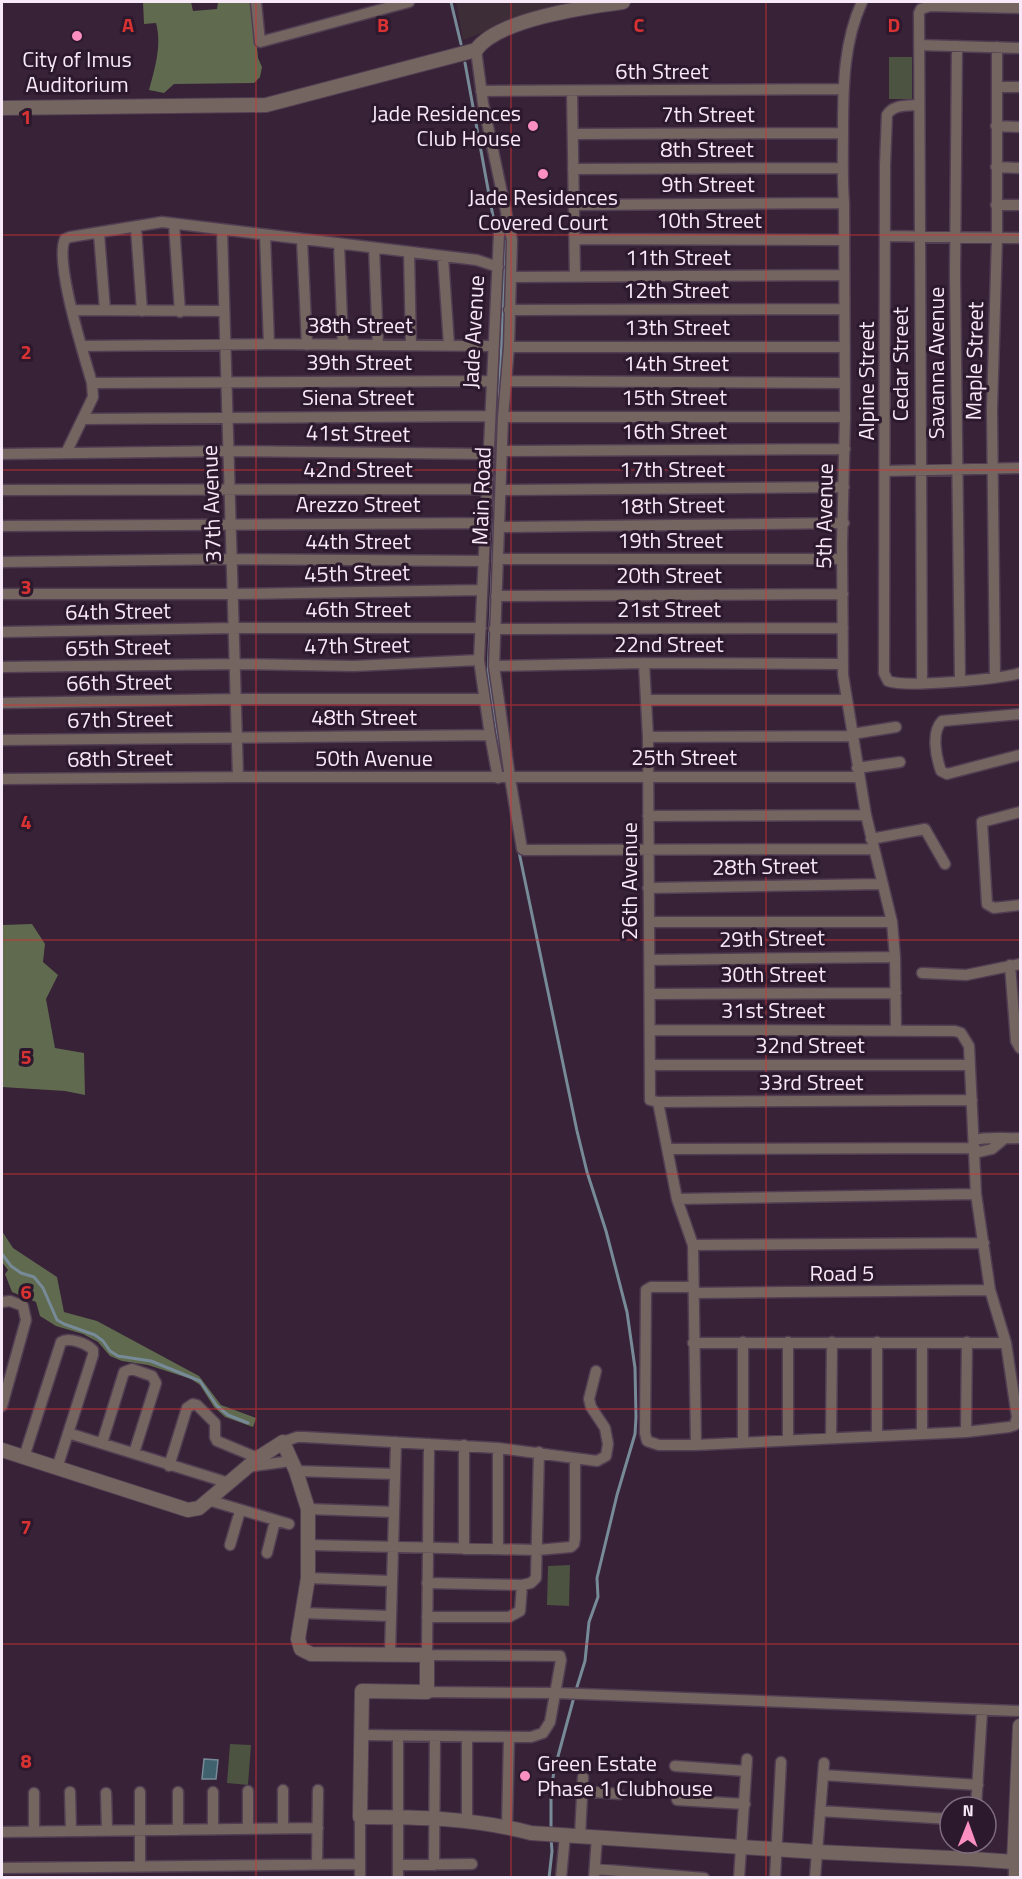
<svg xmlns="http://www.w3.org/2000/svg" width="1022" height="1879" font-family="'Titillium Web',sans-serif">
<rect width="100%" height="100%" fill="#372237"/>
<path fill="#3d2d37" d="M456,2H589L543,9L463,40Z"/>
<path fill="#4c5341" d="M889,57H912V99H889Z
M570,1565L569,1606L547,1605L548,1566Z
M230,1744L251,1745L248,1785L227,1783Z"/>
<path fill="#606a4f" d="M143,2H191L193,11L217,9L218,2H253L258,58L262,67L260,77L254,83L174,84L164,93L149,90C155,68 162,45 156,23L144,24Z
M32,924L45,944L43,962L58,975L46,999L55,1048L84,1053L85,1095L65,1091L2,1087V925Z
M2,1231L13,1248L57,1277L64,1312L97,1321L199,1376L221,1405L256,1418L253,1427L225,1417L214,1407L200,1385L191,1379L148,1365L122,1361L110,1356L98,1342L83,1334L56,1326L40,1316L36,1302L12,1292L5,1274L8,1270L2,1262Z"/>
<path fill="#40616e" stroke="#778a97" stroke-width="1.5" d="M204,1759L218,1760L216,1779H202Z"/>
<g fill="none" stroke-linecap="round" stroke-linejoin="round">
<path stroke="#778a97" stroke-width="3" d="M451,2L461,44
M465,63L494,222
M497,451L506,237
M496,476L488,678L502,759
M519,852L577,1131L587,1172L606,1231L627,1312L635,1368L636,1417L635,1434L617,1495L597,1578L598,1597L589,1622L585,1661L576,1690
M2,1254L11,1266L21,1273L34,1277L43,1288L57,1320L64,1324L95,1335L103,1341L110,1351L118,1356L151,1361L200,1381L217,1406L228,1415L248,1423
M551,1831V1792L554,1771L574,1697
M549,1878L552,1851L551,1838"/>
<g stroke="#523e52" stroke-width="13">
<path id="minor" d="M256,2L260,42L409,2
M862,2C844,41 843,85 843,129C843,154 842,178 844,203L845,417L842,545L843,675L866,815L892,922L895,957L896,1030
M919,45L1020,48
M957,46L955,274L960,681
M476,50L483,103L512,240L509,347L503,417L494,666L510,778L522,849L525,850L873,849
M997,87H1020
M481,91L843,89
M572,91L575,277
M919,105C908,106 893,104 887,115L885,165L884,673L888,681C906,688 1000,679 1020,673
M996,126L1020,127
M573,134L843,133
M996,167L1020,168
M573,169L841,168
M573,205L844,203
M996,205H1020
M174,224L180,312
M136,228L142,311
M222,230L238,777
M99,234L105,310
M265,235L269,344
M886,236L1020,238
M575,239L843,240
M302,240L307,345
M339,244L343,345
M374,248L378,345
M409,253L411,345
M443,257L449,345
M512,277L844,275
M73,310L224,311
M509,310L844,309
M82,346L269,344L494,346
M509,347H844
M506,381L845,383
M92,383L492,381
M503,417H845
M83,419L489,416
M503,451L845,449
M66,453L93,397L92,383C84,355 54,262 65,239L70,237L162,222L477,260L498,267
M2,454L229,451L487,454
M885,471L1020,468
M2,490L487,489
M501,490L844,487
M2,526L485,523
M501,527L844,523
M498,559H842
M2,562L232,559L484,561
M2,594H233L482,590
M496,596L843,594
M494,629L843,628
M2,632L235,628H481
M644,663L648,737L650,1100L658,1102L972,1100
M494,666L644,663L843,664
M2,667L236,664L354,666L479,660
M995,677L992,409L997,238V47
M922,683L919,13L921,9L930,6L1020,8
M646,700H847
M2,703L237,699H484
M1020,714L942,721C931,732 936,757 941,771L947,774L1020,755
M852,734L896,727
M648,737L853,736
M2,740L490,735
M857,768L900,762
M498,778L490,735L479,660L499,234L506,217
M2,779L238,777H859
M1020,812L982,822L987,904L994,908L1020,905
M648,816L866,815
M871,839L925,829L945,864
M648,888L882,884
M650,922H892
M649,960L895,957
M1010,965L1016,1041L1020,1048
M922,973L966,975L1020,964
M650,994L896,993
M650,1030L955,1031L961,1033L969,1046L976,1194L990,1290L1006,1343L1017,1417L1015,1425L1009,1427L966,1432L696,1445L693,1245L677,1199L658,1102
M650,1065H970
M974,1140C990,1136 1005,1139 1020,1138
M668,1149L975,1148
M975,1153L992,1149L1004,1139
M677,1199L976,1194
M693,1245L984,1243
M694,1287H651L646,1290L645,1433L647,1441L659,1445H696
M695,1293L990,1290
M2,1302L10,1301L23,1306L26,1320L2,1406
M743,1342V1442
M788,1342V1440
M693,1343H1006
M922,1343V1434
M966,1432L967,1342
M68,1433L229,1483
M877,1436V1342
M831,1438L832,1342
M283,1442L297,1437H304L498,1448L597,1461L606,1456L608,1444L605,1428L591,1407L589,1399L596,1371
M102,1443L124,1372L132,1369L152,1376L156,1383L134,1453
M464,1445V1549
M498,1448V1549
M24,1457L61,1342C69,1337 86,1343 93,1350V1355L57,1468
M169,1466L187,1408L193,1404L197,1405L215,1423V1437L217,1441L258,1458
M247,1467L291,1461
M296,1471L395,1474
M208,1500L289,1524
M308,1509L394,1512
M230,1545L240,1511
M309,1545L537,1550L571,1547L574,1544L575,1538V1459
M267,1553L275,1521
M308,1578L391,1581
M427,1583L522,1585L531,1583L536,1578L539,1452
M302,1613L390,1616
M427,1617H509L520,1611L522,1585
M390,1654L396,1442
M427,1692L556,1693L1020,1711
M362,1735L531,1737L543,1733L550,1722L561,1660L560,1656L427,1655L429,1444
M675,1766L746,1771
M823,1775L978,1785
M248,1791V1829
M582,1791L619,1794
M70,1792L71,1831
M140,1792V1866
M178,1792V1830
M106,1793L107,1830
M677,1800L745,1804
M976,1807L982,1711
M820,1811L950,1819
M360,1817V1878
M467,1820V1737
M507,1826L509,1737
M283,1828V1790
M213,1829V1792
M34,1831V1793
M2,1832L318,1828
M580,1836L583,1777
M972,1859L973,1843
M317,1864L318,1790
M398,1865L472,1864
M434,1865L435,1736
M2,1868L360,1864
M595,1869L704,1878
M398,1876V1736
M561,1878L565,1835
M594,1878L597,1837
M739,1878L747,1759
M775,1878L781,1762
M815,1878L824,1763
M1014,1878V1862"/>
</g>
<g stroke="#523e52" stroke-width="16">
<path id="tertiary" d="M2,108L266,105L476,50C498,19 586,7 623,2
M2,1450L188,1510L199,1508L258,1458L283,1442L296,1471L308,1509V1578L298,1639L301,1649L311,1654L427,1655V1692L362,1691L360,1817C420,1817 473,1818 531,1833L818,1852L972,1859L1014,1862L1020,1726"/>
</g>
<use href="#minor" stroke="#746560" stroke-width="10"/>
<use href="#tertiary" stroke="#746560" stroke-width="14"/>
</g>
<path fill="none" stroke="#d83232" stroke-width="1.5" stroke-opacity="0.55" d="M256,2V1878M511,2V1878M766,2V1878M2,235H1020M2,470H1020M2,705H1020M2,940H1020M2,1174H1020M2,1409H1020M2,1644H1020"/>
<g fill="#fc8fc2" stroke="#2d192d" stroke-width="2">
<circle cx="77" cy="36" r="6"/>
<circle cx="533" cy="126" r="6"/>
<circle cx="543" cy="174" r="6"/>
<circle cx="525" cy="1776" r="6"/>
</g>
<g text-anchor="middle" stroke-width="6" stroke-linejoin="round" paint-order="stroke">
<g font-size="22" fill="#f7e9f7" stroke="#2d192d">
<text x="77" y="67">City of Imus<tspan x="77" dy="25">Auditorium</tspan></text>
<text x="521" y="121" text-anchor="end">Jade Residences<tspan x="521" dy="25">Club House</tspan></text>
<text x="543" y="205">Jade Residences<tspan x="543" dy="25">Covered Court</tspan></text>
<text x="537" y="1771" text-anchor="start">Green Estate<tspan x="537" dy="25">Phase 1 Clubhouse</tspan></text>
</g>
<g font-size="22" fill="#f7e9f7" stroke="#2d192d">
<text x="662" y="79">6th Street</text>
<text x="708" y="122">7th Street</text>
<text x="707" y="157">8th Street</text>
<text x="708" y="192">9th Street</text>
<text x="709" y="228">10th Street</text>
<text x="678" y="265">11th Street</text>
<text x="676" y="298">12th Street</text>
<text x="360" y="333">38th Street</text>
<text x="677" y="335">13th Street</text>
<text transform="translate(473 332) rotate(-87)" y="8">Jade Avenue</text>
<text transform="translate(974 361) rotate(-89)" y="8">Maple Street</text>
<text x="359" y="370">39th Street</text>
<text x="676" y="371">14th Street</text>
<text transform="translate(936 363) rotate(-90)" y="8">Savanna Avenue</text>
<text transform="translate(900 364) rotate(-90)" y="8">Cedar Street</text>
<text transform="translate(866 381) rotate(-90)" y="8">Alpine Street</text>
<text x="358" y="405">Siena Street</text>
<text x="674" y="405">15th Street</text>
<text x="674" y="439">16th Street</text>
<text transform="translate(358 433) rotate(1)" y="8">41st Street</text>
<text x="358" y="477">42nd Street</text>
<text x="672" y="477">17th Street</text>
<text transform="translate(481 496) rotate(-88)" y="8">Main Road</text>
<text transform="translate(211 504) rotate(-92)" y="8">37th Avenue</text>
<text x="358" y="512">Arezzo Street</text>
<text transform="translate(672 505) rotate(-1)" y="8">18th Street</text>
<text transform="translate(824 516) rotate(-89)" y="8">5th Avenue</text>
<text x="670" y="548">19th Street</text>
<text x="358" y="549">44th Street</text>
<text transform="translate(357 573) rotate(-1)" y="8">45th Street</text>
<text x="669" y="583">20th Street</text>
<text x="358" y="617">46th Street</text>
<text x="669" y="617">21st Street</text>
<text transform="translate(118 611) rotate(-1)" y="8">64th Street</text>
<text x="669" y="652">22nd Street</text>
<text transform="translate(357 645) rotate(-1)" y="8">47th Street</text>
<text transform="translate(118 647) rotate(-1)" y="8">65th Street</text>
<text transform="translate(119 682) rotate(-1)" y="8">66th Street</text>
<text x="364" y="725">48th Street</text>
<text transform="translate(120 719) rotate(-1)" y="8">67th Street</text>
<text x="684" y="765">25th Street</text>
<text transform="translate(120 758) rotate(-1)" y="8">68th Street</text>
<text x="374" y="766">50th Avenue</text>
<text transform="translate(765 866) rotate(-1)" y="8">28th Street</text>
<text transform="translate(629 881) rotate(-90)" y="8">26th Avenue</text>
<text transform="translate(772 938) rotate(-1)" y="8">29th Street</text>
<text x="773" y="982">30th Street</text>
<text x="773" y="1018">31st Street</text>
<text x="810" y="1053">32nd Street</text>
<text x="811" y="1090">33rd Street</text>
<text x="842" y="1281">Road 5</text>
</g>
</g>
<g font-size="20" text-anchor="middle" font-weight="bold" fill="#d83232" stroke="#2d192d" stroke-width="6" stroke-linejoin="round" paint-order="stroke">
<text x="128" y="32">A</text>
<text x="383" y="32">B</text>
<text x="639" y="32">C</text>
<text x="894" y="32">D</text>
<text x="26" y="124">1</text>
<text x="26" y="359">2</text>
<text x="26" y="594">3</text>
<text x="26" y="829">4</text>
<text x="26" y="1064">5</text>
<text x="26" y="1299">6</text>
<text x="26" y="1534">7</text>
<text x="26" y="1768">8</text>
</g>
<rect width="1022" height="1879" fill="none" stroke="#f7e9f7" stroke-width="6"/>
<g transform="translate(968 1825) rotate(1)"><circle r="28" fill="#2d192d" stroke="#7e6c7e" stroke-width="1.5"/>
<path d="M0-4.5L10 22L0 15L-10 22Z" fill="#fc8fc2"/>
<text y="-9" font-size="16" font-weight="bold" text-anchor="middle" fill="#f7e9f7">N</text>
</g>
</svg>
